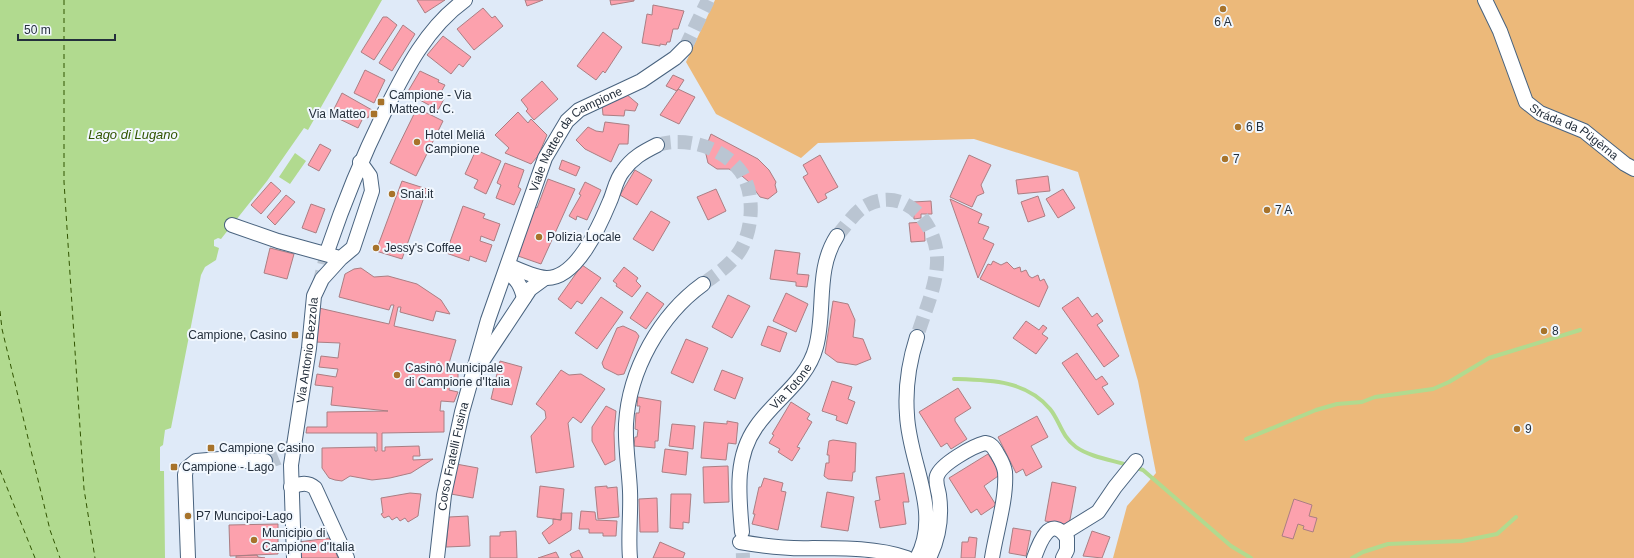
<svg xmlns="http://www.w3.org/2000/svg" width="1634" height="558" font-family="Helvetica,sans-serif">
<rect width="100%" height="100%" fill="#dfeaf8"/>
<path fill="#ecb97a" d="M715,0H1634V558H1113L1127,506L1156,473L1138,381L1078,172L974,139L818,143L801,158L716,114L686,62Z"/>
<path fill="#b1da8f" d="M0,0H382L308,130L304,128L267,181L221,239L218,238L214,240V246L219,248L216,260L205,267L201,275L171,428L165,430L163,445L160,447V471H164L165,558H0Z
M295,153L306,161L290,184L279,177Z"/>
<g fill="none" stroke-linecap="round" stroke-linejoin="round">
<path stroke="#b1da8f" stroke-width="4" d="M954,379C989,380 1026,380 1050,409C1060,421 1061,436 1076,447C1090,457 1112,460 1128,465
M1246,439L1316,410L1337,404L1362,402L1375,397L1433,389L1449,382L1489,358L1580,330
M1134,467L1143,470L1231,546L1251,558
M1352,558L1363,552L1388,544L1462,541L1497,534L1516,517"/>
<path stroke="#315401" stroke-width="1" stroke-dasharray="5 4" stroke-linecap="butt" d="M64,0V182L84,489L95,558
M0,311L2,329L50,530L60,558
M0,470L35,558"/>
</g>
<path fill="#fca1ad" stroke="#ab7e83" d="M417,0H445L425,13Z
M525,0H543L527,6Z
M610,0H634V1L611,5Z
M653,5L684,11L678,29H673L670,42H667L666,45L660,44V46L642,43L647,14L652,15Z
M483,8L492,18L495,16L503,26L474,50L457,29Z
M383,17H387L397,25L374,60L361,52Z
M403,25L415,34L392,71L379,63Z
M603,32L622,47L605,73L603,71L596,80L577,66Z
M443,36L471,57L463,67L459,64L451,74L427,55Z
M365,70L385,80L374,103L354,93Z
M420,71L439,80L438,82L445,85L439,96L444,99L438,110L407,93Z
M673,75L684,80L677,91L666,86Z
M542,81L558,99L534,120L526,111L528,109L521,100Z
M678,89L695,97L679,124L660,115Z
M342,93L372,110L368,118L364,116L358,128L331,115Z
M626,94L638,104L635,111L625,110L624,116L603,115L602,104Z
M417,108L443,121L416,176L390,163Z
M518,112L528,123L531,119L547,135L538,156L531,164L505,153L509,148L495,135Z
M605,122L629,125L628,144H619L611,162L585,149L576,140L588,127L596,131L603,132Z
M711,134L758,159L769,170L776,182L775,185L777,192L768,199L760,197L749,182L742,176L729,169H717L708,163L705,150Z
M320,144L331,150L319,171L308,165Z
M476,150L501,161L486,194L474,188L478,180L465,174Z
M820,155L838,187L825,194L827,198L818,203L803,177L808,174L803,165Z
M969,155L991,165L981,185L984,193L977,196L972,207L950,197Z
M562,160L580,167L576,176L559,169Z
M505,163L524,170L518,187L521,189L514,205L496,198L501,185L497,183Z
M635,170L652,180L637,205L620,195Z
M1048,176L1050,191L1018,194L1016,180Z
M548,179L575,189L541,264L518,256L535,207L537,208Z
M402,181L427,189L402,259L376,251Z
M271,182L281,191L261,214L251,205Z
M585,182L601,190L587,220L577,216L576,220L569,216L581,195L579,194Z
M716,189L726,211L708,220L697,197Z
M1063,189L1075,208L1058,218L1046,199Z
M286,195L295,202L275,225L267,217Z
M1038,196L1045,216L1028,222L1021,202Z
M950,199L982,214L978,223L989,227L983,239L994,244L978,278Z
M931,201L932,214H921V218L914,219L913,202Z
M311,204L325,209L316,233L302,228Z
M463,206L485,214L483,218L500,224L494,241L481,236L480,241L492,245L486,262L470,256L469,261L446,253Z
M651,211L670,222L653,251L633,239Z
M924,222L925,241L911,242L909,223Z
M270,248L294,254L287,279L264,273Z
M775,250L800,253L797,274L809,275L807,287L796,286V282L770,279Z
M993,261L1001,265L1007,262L1014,269L1020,267L1021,272L1026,270L1029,276L1032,278L1038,275L1040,281L1044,279L1048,287L1039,307L980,279L988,264L991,265Z
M582,265L601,278L582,304L577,301L571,309L558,299Z
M624,267L638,278L636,281L641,286L632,297L616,286L617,284L613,281Z
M361,268L374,277L388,276L417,284L441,300L450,314L436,311L433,321L400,312L401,307H398L394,326L456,340L447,370L458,371V384L450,383L449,390L458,392L454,402L441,401L440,411H444V432L382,433V451H385V447L419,446L420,456H413V460L433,459L411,473L390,478L372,480L350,476L342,481L335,480L329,478L322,468V448L375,447V451H377V433H306L307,427H327V412L388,411L331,405L333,387L315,385L317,374L336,377L338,369L319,367L321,356L338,358L340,343L315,342L319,308L389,324L394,305H391L389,310L339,297L345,274L354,269Z
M647,292L664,304L646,329L630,318Z
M786,293L808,304L796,332L773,321Z
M728,295L750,306L732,338L712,327Z
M601,297L623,312L597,349L575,333Z
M1078,297L1092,317L1097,313L1103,321L1097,325L1119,356L1104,367L1062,308Z
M833,301L848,304L855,320L853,337L863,339L871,359L856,365L837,362L825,353Z
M1026,321L1039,330L1043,325L1047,328L1042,334L1048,338L1036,354L1013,338Z
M623,326L636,332L639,336L624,374L618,375L604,368L602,363L617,328Z
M768,326L787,333L780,352L761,345Z
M686,339L708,348L693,383L671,373Z
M1077,353L1096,380L1102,376L1108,384L1102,387L1114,404L1098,415L1062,363Z
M500,361L522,367L512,405L491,399Z
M561,370L569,375L581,374L605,389L581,423L573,417L568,423L574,467L536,473L531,436L546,418L545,411L536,404Z
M722,370L743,378L735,399L714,390Z
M832,381L852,387L848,399L855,402L847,424L836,420L837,416L822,411Z
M958,388L971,408L955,418V421L967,439L951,449L947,443L941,447L919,412Z
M638,397L661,401L658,441H655V448L634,446L635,437H637L638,430L635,429L636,413H639L640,406H637Z
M791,402L810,414L807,419L812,422L797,447L800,448L792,461L778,452L780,449L769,443L774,435L772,434Z
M606,406L616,411L614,433L615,460L605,465L592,441V427Z
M1037,416L1048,437L1031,446L1042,467L1026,476L1023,469L1016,473L998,437Z
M727,421L738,423L736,444L728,443L726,460L701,458L704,422L727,424Z
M672,424L695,426L693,449L669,446Z
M833,440L856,443L855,472H853L852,481L828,479L824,476L826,463H829V455H827L829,441Z
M665,449L688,452L686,475L662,472Z
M988,454L1001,474L984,486L996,505L981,515L977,509L971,513L949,478Z
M456,464L478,468L473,498L451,494Z
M728,466L729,502L704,503L703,467Z
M904,473L909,502H903L906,524L880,528L875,501L880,500L876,477Z
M764,478L783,483L781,491L786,492L778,530L752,524L755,514H753L759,487H761Z
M1052,482L1076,487L1069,525L1045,521Z
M540,486L564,489L561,520L537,517Z
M607,486V488L617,487L619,517L598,519L595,487Z
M827,492L854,497L848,531L821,527Z
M410,493L421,494L418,516L408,522L405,518L400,521L397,517L392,520L389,516L384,518L381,514L383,513L381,498Z
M671,494H691L689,523L683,522V529L670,528Z
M657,498L658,532H640L639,499Z
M1294,499L1312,505L1309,516L1317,518L1313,532L1303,529L1304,526L1298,524L1293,539L1282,536Z
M581,511L595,512L596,520L617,521L616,536H603V533H589V529H579Z
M561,513H572L571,530L549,544L542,533L553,524V519L561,520Z
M468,516L470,546L446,547L449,517Z
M278,524V554L230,556L229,525Z
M1013,528L1031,531L1026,556L1009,553Z
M516,531L517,558H490V536H500V532Z
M1092,531L1110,537L1102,558L1083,556Z
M969,537L977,538L975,558H961L962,542H968Z
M330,538L338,558H299L298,542Z
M660,542L685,553L683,558H653Z
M579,550L583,558H572L570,554Z
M556,552L559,558H538Z
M257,555L258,557L265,558H236V556Z"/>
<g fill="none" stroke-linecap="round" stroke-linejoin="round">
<path stroke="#bac5d2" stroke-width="14" stroke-dasharray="14 7" stroke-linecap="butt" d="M685,48L708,0
M657,145C685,136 723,147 741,172C755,193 753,228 741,249C733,263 717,274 703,284
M837,236C846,226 855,211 867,205C906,185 939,226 937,263C936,288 924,313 917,337
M319,285L328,249
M265,461C280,460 291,454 294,438
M742,532L743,558"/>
<g stroke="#49637f" stroke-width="16">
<g id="minor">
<path id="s1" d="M1485,0L1500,31L1526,102L1540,113L1584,131L1625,164L1634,169"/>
<path d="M232,225L278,241L336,257"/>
<path d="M328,249C344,202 362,158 384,113C405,71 426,28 465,0"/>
<path d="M508,265C519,270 534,277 546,278C577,279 600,225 610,201C614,192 616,179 623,171C632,158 643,152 657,145"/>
<path d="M506,272C517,278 521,286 524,298"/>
<path d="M479,366L530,289L545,278"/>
<path d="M291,487C300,484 307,481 315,488L347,558"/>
<path id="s2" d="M742,532C739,496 734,458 756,427C775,399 807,381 816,347C826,310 815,270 837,236"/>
<path d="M1064,533L1098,512L1115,487L1136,461"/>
<path d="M740,542C763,546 789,549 813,548C844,548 878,548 907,558"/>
<path d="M188,558L185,475L186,469L196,461L232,458L245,461H265"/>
<path id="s3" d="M294,558L291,465L309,348L314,296L322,279L341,258L353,248L372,191L370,176L360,162"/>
<path id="s4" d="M437,558L444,495L462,412L488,320L545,158L567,121L579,110L641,81L675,58L685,48"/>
<path d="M630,558C628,536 631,513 630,491C629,468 625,446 626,424C629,370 660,315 703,284"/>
<path d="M917,558C942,512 909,463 907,415C905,389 909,362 917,337"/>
<path d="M929,558C939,538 942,517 939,495C938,489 935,482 937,476C941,464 973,446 985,443C992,444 994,448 998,455C1001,460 1004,465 1005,472C1007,498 996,532 992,558"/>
<path d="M1034,558C1039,544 1050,513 1067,538V550L1063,558"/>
</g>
</g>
<use href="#minor" stroke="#fff" stroke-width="14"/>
</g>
<g fill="#a7732b" stroke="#f1f7fe" stroke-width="1.5">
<circle cx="1223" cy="9" r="4"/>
<rect x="377" y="98" width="8" height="8" rx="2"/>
<rect x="370" y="110" width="8" height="8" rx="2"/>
<circle cx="1238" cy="127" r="4"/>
<circle cx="417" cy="142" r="4"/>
<circle cx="1225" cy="159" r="4"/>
<circle cx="392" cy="194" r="4"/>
<circle cx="1267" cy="210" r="4"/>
<circle cx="539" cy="237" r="4"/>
<circle cx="376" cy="248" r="4"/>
<circle cx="1544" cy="331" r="4"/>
<rect x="291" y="331" width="8" height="8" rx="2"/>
<circle cx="397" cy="375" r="4"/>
<circle cx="1517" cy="429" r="4"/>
<rect x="207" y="444" width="8" height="8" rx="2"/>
<rect x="170" y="463" width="8" height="8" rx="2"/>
<circle cx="188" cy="516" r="4"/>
<circle cx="254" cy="540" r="4"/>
</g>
<g text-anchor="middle" stroke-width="4" stroke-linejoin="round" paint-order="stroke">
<g font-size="12" fill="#242f3c" stroke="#f1f7fe" text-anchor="start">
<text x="1223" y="26" text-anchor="middle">6 A</text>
<text x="389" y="99">Campione - Via<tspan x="389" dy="14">Matteo d. C.</tspan></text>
<text x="366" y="118" text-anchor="end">Via Matteo</text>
<text x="1246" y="131">6 B</text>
<text x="425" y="139">Hotel Meliá<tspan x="425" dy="14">Campione</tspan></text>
<text x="1233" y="163">7</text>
<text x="400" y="198">Snai.it</text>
<text x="1275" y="214">7 A</text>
<text x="547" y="241">Polizia Locale</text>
<text x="384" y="252">Jessy's Coffee</text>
<text x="1552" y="335">8</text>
<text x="287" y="339" text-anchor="end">Campione, Casino</text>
<text x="405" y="372">Casinò Municipale<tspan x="405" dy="14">di Campione d'Italia</tspan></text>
<text x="1525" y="433">9</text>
<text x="219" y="452">Campione Casino</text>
<text x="182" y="471">Campione - Lago</text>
<text x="196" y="520">P7 Muncipoi-Lago</text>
<text x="262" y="537">Municipio di<tspan x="262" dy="14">Campione d'Italia</tspan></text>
</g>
<g font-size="12" fill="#242f3c" stroke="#f1f7fe">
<text dy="4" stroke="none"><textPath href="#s1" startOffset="167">Stráda da Pügèrna</textPath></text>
<text dy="4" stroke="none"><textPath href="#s4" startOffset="451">Viale Matteo da Campione</textPath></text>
<text dy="4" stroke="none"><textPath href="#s3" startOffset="209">Via Antonio Bezzola</textPath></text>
<text dy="4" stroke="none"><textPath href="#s2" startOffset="162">Via Totone</textPath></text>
<text dy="4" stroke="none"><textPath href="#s4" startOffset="103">Corso Fratelli Fusina</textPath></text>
</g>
<g font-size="13" font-style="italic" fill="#315401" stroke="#f1f7fe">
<text x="133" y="139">Lago di Lugano</text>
</g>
</g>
<path d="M18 34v6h97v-6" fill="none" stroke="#242f3c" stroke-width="2"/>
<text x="24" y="34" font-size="12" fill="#242f3c" stroke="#f1f7fe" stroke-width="3" paint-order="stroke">50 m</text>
</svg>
